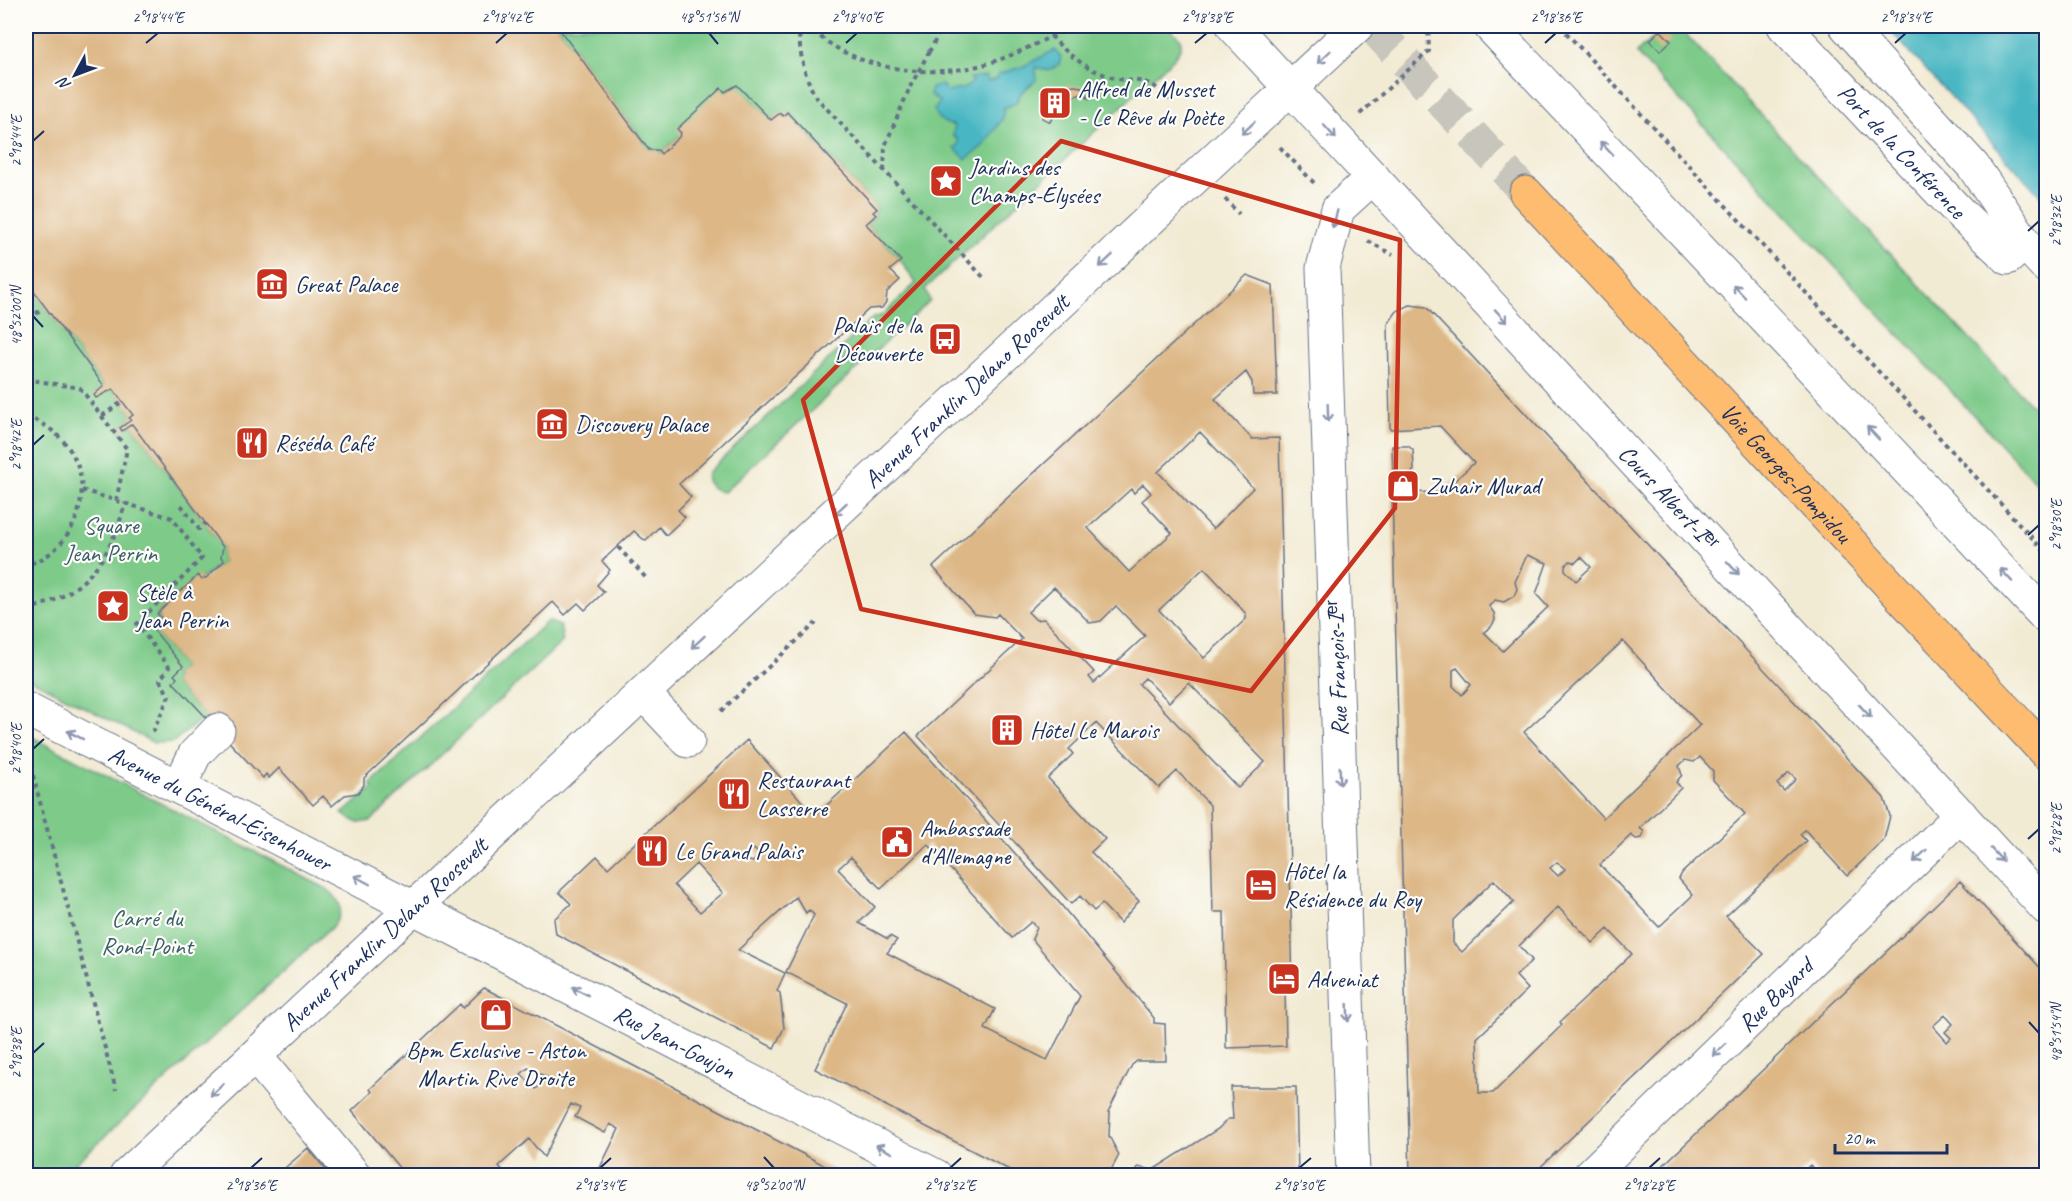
<svg xmlns="http://www.w3.org/2000/svg" width="2072" height="1201" font-family="Caveat,sans-serif">
<rect width="100%" height="100%" fill="#fdfcf7"/>
<filter id="ink" filterUnits="userSpaceOnUse"><feTurbulence type="fractalNoise" baseFrequency=".0167" numOctaves="2"/><feDisplacementMap in="SourceGraphic" scale="12" xChannelSelector="R" yChannelSelector="G"/><feConvolveMatrix kernelMatrix="1 2 1 2 8 2 1 2 1" color-interpolation-filters="sRGB"/></filter>
<filter id="wash" filterUnits="userSpaceOnUse"><feTurbulence type="fractalNoise" baseFrequency=".008" numOctaves="4" result="noise"/><feDisplacementMap in="SourceGraphic" scale="24" xChannelSelector="R" yChannelSelector="G"/><feGaussianBlur stdDeviation="1.35" result="paint"/><feColorMatrix in="noise" values="0 0 0 0 0 0 0 0 0 0 0 0 0 0 0 0 0 1.4 0 .05"/><feComposite in="paint" operator="in"/></filter>
<g filter="url(#wash)">
<rect width="100%" height="100%" fill="#f2ebd4"/>
<path fill="#7dca89" stroke="#4c7c74" stroke-width="1.5" d="M557,26H1167L1181,39V47L1174,58L925,289L930,301L724,492C715,491 704,484 707,473L873,318L883,315L916,283L901,261L866,224L876,215L873,212L877,209L788,112L783,116L780,113L771,120L736,85L725,92L661,154L658,150H649Z
M1666,26H1678L2046,421V493L1636,53Z
M26,281L104,386L94,395L113,389L133,415L129,418L131,420L120,428L121,431L132,424L223,547L221,557L224,561L201,579L198,576L157,614L161,617L152,628L183,666L174,675L177,678L173,682L213,724L198,722L173,742L154,743L26,677Z
M548,621L560,626L563,641L371,821L358,823L342,814L373,788L370,784Z
M26,734L327,889C341,899 344,911 334,925L63,1175H26Z"/>
<path fill="#49b7c3" stroke="#327390" stroke-width="1.5" d="M1886,26H2046V202Z
M1055,50L1061,57L1059,64L1049,71L1036,67V80L1021,93L1016,103L1003,108V118L983,146L966,159L954,148L958,146V139L953,136L955,125C944,125 939,120 934,110L940,102L930,95L931,88L942,85L947,92L965,88L973,82L970,78L986,76L988,81L997,79L998,74L1022,67Z"/>
<g id="blocks">
<path fill="#ddb786" fill-rule="evenodd" d="M26,26H557L649,150H658L661,154L679,137L681,133L677,129L721,88L725,92L737,85L771,120L780,113L783,116L787,112L877,209L873,212L876,215L866,224L901,261L890,270L900,280L887,292L886,302L882,308L869,309L679,484L691,497L678,510L685,517L666,535L659,527L646,540L643,539L634,531L602,561L610,570L597,585L604,592L585,610L578,603L565,615L553,602L364,778V785L358,793L345,795L332,806L323,796L313,805L279,768L269,778L266,774L263,778L173,682L177,678L174,675L183,666L152,628L161,617L157,614L198,575L201,579L206,578L224,561L221,557L223,547L132,424L122,431L120,428L131,420L129,418L133,415L113,389L96,398L94,395L104,386L26,281Z
M1660,30L1671,41L1660,51L1650,40Z
M1067,85L1082,87L1088,98L1081,94L1070,98L1057,108L1050,122L1042,118L1051,98Z
M1247,275L1273,285L1277,395H1253L1252,382L1246,372L1215,399L1252,439L1279,438L1293,987H1285L1286,1046L1226,1048L1224,912H1213L1210,805L1177,771L1159,788L1096,723L1069,749L1073,754L1048,778L1105,839L1091,852L1139,901L1120,923L1102,904L1094,911L1080,896L1071,904L918,736L1022,639L998,614L995,617L974,614L933,567ZM1200,432L1253,488L1213,529L1158,472ZM1143,484L1151,493L1142,501L1172,533L1129,572L1088,528L1131,489L1134,493ZM1204,568L1234,600L1246,614V619L1204,658L1159,610ZM1054,587L1090,623L1101,621L1116,606L1145,636L1094,683L1089,677L1094,672L1044,619L1036,620L1028,612ZM1145,678L1169,702L1189,683L1265,762L1238,788L1139,684Z
M1410,305L1426,307L1884,798L1890,816L1884,840L1847,876L1805,830L1800,834L1806,841L1726,916L1764,954L1531,1176H1410L1392,493L1442,492L1474,463L1440,426L1390,429L1388,324L1397,311ZM1527,555L1547,563L1536,594L1548,607L1503,651L1484,632L1491,627L1495,620L1494,613L1489,606L1495,600L1504,602L1514,596L1517,589L1515,582ZM1581,557L1591,567L1576,581L1565,570V566L1570,561L1575,563ZM1623,641L1700,725L1603,818L1524,732ZM1457,668L1471,685L1462,695L1453,686V670ZM1700,757L1713,771V780L1745,814L1682,873L1679,879L1693,895L1659,927L1600,865L1631,835L1636,839L1642,838L1644,832L1640,828L1681,788L1676,782L1682,775L1679,766L1685,760L1694,762ZM1789,773L1796,779L1784,791L1777,784ZM1557,862L1565,869L1558,876L1550,868ZM1494,880L1514,902L1462,952L1453,943V920ZM1558,907L1593,943L1608,929L1632,954L1560,1022L1562,1025L1493,1093H1479L1477,1038L1528,989L1516,976L1532,960L1519,946Z
M1392,446H1408L1413,450L1414,470L1410,475L1394,476L1393,480Z
M906,732L1057,900L1154,1018V1023L1165,1024L1166,1061H1137L1132,1065L1108,1112L1110,1113L1109,1136L1119,1155L1108,1176H1021L815,1069L847,1003L786,972L814,915L809,910L806,913L796,897L738,950L785,973L777,991L780,993L784,1028L774,1048L556,934L554,919L571,904L559,892L597,856L608,868L747,740L815,816ZM928,844L1012,938L1031,922L1037,928L1032,939L1080,996L1047,1060L985,1029L995,1009L887,953L897,940L890,936L888,939L859,923L875,907L838,869L851,857L881,889ZM754,849L760,855L753,862L749,861L745,857ZM696,864L723,893L700,912L674,885Z
M1960,881L2046,974V1176H1820L1810,1165L1798,1176H1652ZM1945,1015L1953,1024L1945,1032L1951,1038L1947,1042L1933,1026Z
M484,988L634,1066L845,1176H596L619,1129L610,1124L605,1133L575,1117L580,1108L571,1104L544,1157L529,1139L499,1166L507,1176H406L352,1111L372,1092L370,1089L460,1004L463,1008ZM528,1068L548,1078L536,1089L521,1074Z
M1231,1087H1296L1298,1176H1134L1138,1167L1153,1170L1218,1129L1228,1119H1233Z
M308,1148L331,1176H278L286,1167Z"/>
</g>
</g>
<g filter="url(#ink)">
<use href="#blocks" fill-opacity="0" stroke="#667187" stroke-width="1.5"/>
<g fill="none" stroke-linecap="round" stroke-linejoin="round">
<path stroke="#c7c5bc" stroke-width="33" stroke-dasharray="33 16" stroke-linecap="butt" d="M1372,26L1526,193"/>
<g stroke="#667187" stroke-width="35">
<g id="minor">
<path d="M1233,26L2046,908"/>
<path d="M1490,26L2046,617"/>
<path id="s1" d="M1784,26L1961,214L2008,258L2025,243"/>
<path d="M1846,26L1973,166L2025,243L2046,266"/>
<path d="M643,693L688,741"/>
<path id="s2" d="M26,709L936,1176"/>
<path d="M179,787L195,754L218,730"/>
<path d="M255,1056L355,1176"/>
<path id="s3" d="M126,1176L1357,26"/>
<path d="M1353,1176L1323,268L1338,209L1373,177"/>
<path id="s4" d="M1589,1176L1961,815"/>
</g>
</g>
<g stroke="#667187" stroke-width="35">
<g id="major">
<path id="s5" d="M1526,193L2046,753"/>
</g>
</g>
<path stroke="#667187" stroke-width="4" stroke-dasharray="4.5 4.5" stroke-linecap="butt" d="M799,26C799,52 803,72 815,96L985,279
M806,26C819,36 833,47 848,54C893,75 955,77 1001,59C1026,50 1049,37 1072,26
M1560,26L2046,553
M1051,36C1066,53 1086,69 1108,76C1142,87 1140,71 1171,100
M929,52L943,26
M1360,114L1429,51L1428,26
M1280,147L1314,183
M884,171L885,146L910,87
M1225,199L1239,214
M1368,241L1393,255
M26,290L30,287
M26,296L40,316
M26,379L80,388L127,449L116,501
M26,416C47,425 63,436 74,457C95,498 70,554 26,565
M102,416L122,402
M82,490L172,518L202,558L137,624L169,667L160,680L169,696L153,732
M181,505L199,529L206,523
M618,547L646,578
M26,609C83,598 112,557 125,503
M721,711L816,623
M26,749L116,1090"/>
<use href="#minor" stroke="#fff" stroke-width="33"/>
<use href="#major" stroke="#febc70" stroke-width="33"/>
<path stroke="#667187" stroke-width="4" stroke-dasharray="4.5 4.5" stroke-linecap="butt" d="M910,87L929,52"/>
</g>
<defs><path id="oneway-shaft" d="M-6 0H5M1.5-3L5.5 0L1.5 3" fill="none" stroke-width="1.6" stroke-linecap="round" stroke-linejoin="round" transform="scale(1.5)"/></defs>
<g stroke="#8d97ae">
<use href="#oneway-shaft" transform="translate(1324 57) rotate(136)"/>
<use href="#oneway-shaft" transform="translate(1248 128) rotate(137)"/>
<use href="#oneway-shaft" transform="translate(1330 132) rotate(48)"/>
<use href="#oneway-shaft" transform="translate(1606 148) rotate(-133)"/>
<use href="#oneway-shaft" transform="translate(1335 219) rotate(106)"/>
<use href="#oneway-shaft" transform="translate(1106 261) rotate(137)"/>
<use href="#oneway-shaft" transform="translate(1739 291) rotate(-133)"/>
<use href="#oneway-shaft" transform="translate(1501 316) rotate(47)"/>
<use href="#oneway-shaft" transform="translate(1328 413) rotate(88)"/>
<use href="#oneway-shaft" transform="translate(1873 433) rotate(-133)"/>
<use href="#oneway-shaft" transform="translate(840 509) rotate(137)"/>
<use href="#oneway-shaft" transform="translate(1733 568) rotate(47)"/>
<use href="#oneway-shaft" transform="translate(2006 575) rotate(-133)"/>
<use href="#oneway-shaft" transform="translate(698 642) rotate(137)"/>
<use href="#oneway-shaft" transform="translate(1865 711) rotate(47)"/>
<use href="#oneway-shaft" transform="translate(75 735) rotate(-153)"/>
<use href="#oneway-shaft" transform="translate(1340 776) rotate(88)"/>
<use href="#oneway-shaft" transform="translate(1997 855) rotate(47)"/>
<use href="#oneway-shaft" transform="translate(1920 856) rotate(136)"/>
<use href="#oneway-shaft" transform="translate(362 880) rotate(-152)"/>
<use href="#oneway-shaft" transform="translate(580 991) rotate(-153)"/>
<use href="#oneway-shaft" transform="translate(1348 1013) rotate(88)"/>
<use href="#oneway-shaft" transform="translate(1719 1050) rotate(136)"/>
<use href="#oneway-shaft" transform="translate(217 1090) rotate(137)"/>
<use href="#oneway-shaft" transform="translate(884 1149) rotate(-153)"/>
</g>
</g>
<path fill="none" stroke="#c8321e" stroke-width="4.5" stroke-linejoin="round" d="M1061,141L1400,240L1395,508L1251,691L861,609L803,400Z"/>
<path fill="none" stroke="#1b2f5e" stroke-width="2" d="M709,33L718,44M146,43L158,33M496,43L507,33M846,43L857,33M1195,43L1207,33M1545,43L1556,33M1895,43L1906,33M33,141L44,131M2028,231L2039,221M33,316L43,327M33,445L44,435M2028,535L2039,525M33,749L44,739M2028,839L2039,829M2029,1022L2039,1033M33,1053L44,1043M764,1157L774,1168M251,1168L262,1158M600,1168L611,1158M950,1168L961,1158M1299,1168L1311,1158M1649,1168L1660,1158"/>
<defs>
<g id="building-square" transform="scale(1.725)"><rect x="-9" y="-9" width="18" height="18" rx="4" fill="#c8321e" stroke="#fdfcf7"/><path d="M-4-6H4V6H1V3H-1V6H-4ZM-2.5-4.3h1.7v1.8h-1.7ZM.8-4.3h1.7v1.8H.8ZM-2.5-1h1.7V.8h-1.7ZM.8-1h1.7V.8H.8Z" fill="#fff"/></g>
<g id="sight-square" transform="scale(1.725)"><rect x="-9" y="-9" width="18" height="18" rx="4" fill="#c8321e" stroke="#fdfcf7"/><path d="M0-6L1.8-2.2L6-1.7L2.9 1.2L3.7 5.4L0 3.3L-3.7 5.4L-2.9 1.2L-6-1.7L-1.8-2.2Z" fill="#fff"/></g>
<g id="museum-square" transform="scale(1.725)"><rect x="-9" y="-9" width="18" height="18" rx="4" fill="#c8321e" stroke="#fdfcf7"/><path d="M0-6L6-3V-2H-6V-3ZM-5-1h2V3h-2ZM-1-1h2V3h-2ZM3-1h2V3H3ZM-6 4H6V6H-6Z" fill="#fff"/></g>
<g id="bus-square" transform="scale(1.725)"><rect x="-9" y="-9" width="18" height="18" rx="4" fill="#c8321e" stroke="#fdfcf7"/><path d="M-5-6H5V4H4V6H2V4H-2V6H-4V4H-5ZM-3.5-4V0h7V-4ZM-3.5 1.2v1.5H-2V1.2ZM2 1.2v1.5H3.5V1.2Z" fill="#fff"/></g>
<g id="restaurant-square" transform="scale(1.725)"><rect x="-9" y="-9" width="18" height="18" rx="4" fill="#c8321e" stroke="#fdfcf7"/><path d="M-5-6h1v4h1v-4h1v4h1v-4h1v5L-1.5 .5V6h-2V.5L-5-1ZM5-6V6H3V1.5H1.5Q1.5-4 5-6Z" fill="#fff"/></g>
<g id="shop-square" transform="scale(1.725)"><rect x="-9" y="-9" width="18" height="18" rx="4" fill="#c8321e" stroke="#fdfcf7"/><path d="M-5-2.5h2.3a2.7 3.5 0 0 1 5.4 0H5L5.5 6h-11ZM-1.5-2.5h3a1.5 2.3 0 0 0-3 0Z" fill="#fff"/></g>
<g id="civic-square" transform="scale(1.725)"><rect x="-9" y="-9" width="18" height="18" rx="4" fill="#c8321e" stroke="#fdfcf7"/><path d="M-.6-6.5H3V-4.5H.6V-3L4-1V1h2V6H-6V1h2V-1L-.6-3ZM-1.2 2.5V6h2.4V2.5Z" fill="#fff"/></g>
<g id="hotel-square" transform="scale(1.725)"><rect x="-9" y="-9" width="18" height="18" rx="4" fill="#c8321e" stroke="#fdfcf7"/><path d="M-6-4.5h1.5V1H6V5H4.5V3h-9V5H-6ZM-4 0a1.8 1.8 0 1 1 3.6 0ZM.5 0V-2.5h3Q6-2.5 6 0Z" fill="#fff"/></g>
</defs>
<g fill-rule="evenodd">
<use href="#building-square" x="1055" y="103"/>
<use href="#sight-square" x="946" y="181"/>
<use href="#museum-square" x="272" y="284"/>
<use href="#bus-square" x="945" y="339"/>
<use href="#museum-square" x="552" y="424"/>
<use href="#restaurant-square" x="252" y="443"/>
<use href="#shop-square" x="1403" y="486"/>
<use href="#sight-square" x="113" y="606"/>
<use href="#building-square" x="1007" y="730"/>
<use href="#restaurant-square" x="734" y="794"/>
<use href="#civic-square" x="897" y="842"/>
<use href="#restaurant-square" x="652" y="851"/>
<use href="#hotel-square" x="1261" y="885"/>
<use href="#hotel-square" x="1284" y="979"/>
<use href="#shop-square" x="496" y="1015"/>
</g>
<g text-anchor="middle" stroke-width="4.5" stroke-linejoin="round" paint-order="stroke">
<g font-size="24" fill="#1b2f5e" stroke="#fdfcf7" text-anchor="start">
<text x="1078" y="97">Alfred de Musset<tspan x="1078" dy="28">- Le Rêve du Poète</tspan></text>
<text x="969" y="175">Jardins des<tspan x="969" dy="28">Champs-Élysées</tspan></text>
<text x="295" y="292">Great Palace</text>
<text x="922" y="333" text-anchor="end">Palais de la<tspan x="922" dy="28">Découverte</tspan></text>
<text x="575" y="432">Discovery Palace</text>
<text x="275" y="451">Réséda Café</text>
<text x="1426" y="494">Zuhair Murad</text>
<text x="136" y="600">Stèle à<tspan x="136" dy="28">Jean Perrin</tspan></text>
<text x="1030" y="738">Hôtel Le Marois</text>
<text x="757" y="788">Restaurant<tspan x="757" dy="28">Lasserre</tspan></text>
<text x="920" y="836">Ambassade<tspan x="920" dy="28">d'Allemagne</tspan></text>
<text x="675" y="859">Le Grand Palais</text>
<text x="1284" y="879">Hôtel la<tspan x="1284" dy="28">Résidence du Roy</tspan></text>
<text x="1307" y="987">Adveniat</text>
<text x="496" y="1058" text-anchor="middle">Bpm Exclusive - Aston<tspan x="496" dy="28">Martin Rive Droite</tspan></text>
</g>
<g font-size="24" fill="#1b2f5e" stroke="#fdfcf7">
<text dy="8" stroke="none"><textPath href="#s1" startOffset="172">Port de la Conférence</textPath></text>
<text dy="8" stroke="none"><textPath href="#s3" startOffset="1150">Avenue Franklin Delano Roosevelt</textPath></text>
<text dy="8" stroke="none"><textPath href="#s5" startOffset="382">Voie Georges-Pompidou</textPath></text>
<text transform="translate(1669 498) rotate(47)" y="8">Cours Albert-Iᵉʳ</text>
<text transform="translate(1337 668) rotate(-92)" y="8">Rue François-Iᵉʳ</text>
<text dy="8" stroke="none"><textPath href="#s2" startOffset="218">Avenue du Général-Eisenhower</textPath></text>
<text dy="8" stroke="none"><textPath href="#s3" startOffset="354">Avenue Franklin Delano Roosevelt</textPath></text>
<text dy="8" stroke="none"><textPath href="#s4" startOffset="260">Rue Bayard</textPath></text>
<text dy="8" stroke="none"><textPath href="#s2" startOffset="729">Rue Jean-Goujon</textPath></text>
</g>
<g font-size="24" fill="#385e6b" stroke="#fdfcf7">
<text x="111" y="533">Square<tspan x="111" dy="28">Jean Perrin</tspan></text>
<text x="147" y="926">Carré du<tspan x="147" dy="28">Rond-Point</tspan></text>
</g>
</g>
<rect width="2072" height="1201" fill="none" stroke="#fdfcf7" stroke-width="66"/>
<g transform="translate(75 75) rotate(229)" stroke="#fdfcf7" stroke-width="4.5" paint-order="stroke">
<path d="M0-4.5L10 22L0 15L-10 22Z" fill="#1b2f5e"/>
<text y="-9" font-size="16" font-weight="bold" text-anchor="middle" fill="#1b2f5e">N</text>
</g>
<path d="M1835 1144v9h112v-9" fill="none" stroke="#1b2f5e" stroke-width="3"/>
<text x="1844" y="1144" font-size="18" fill="#1b2f5e" stroke="#fdfcf7" stroke-width="4.5" paint-order="stroke">20 m</text>
<rect x="33" y="33" width="2006" height="1135" fill="none" stroke="#1b2f5e" stroke-width="2"/>
<g font-size="15" text-anchor="middle" fill="#1b2f5e">
<text x="158" y="22">2°18'44"E</text>
<text x="507" y="22">2°18'42"E</text>
<text x="709" y="22">48°51'56"N</text>
<text x="857" y="22">2°18'40"E</text>
<text x="1207" y="22">2°18'38"E</text>
<text x="1556" y="22">2°18'36"E</text>
<text x="1906" y="22">2°18'34"E</text>
<text transform="translate(16 141) rotate(-90)" y="5">2°18'44"E</text>
<text transform="translate(2056 221) rotate(-90)" y="5">2°18'32"E</text>
<text transform="translate(16 316) rotate(-90)" y="5">48°52'00"N</text>
<text transform="translate(16 445) rotate(-90)" y="5">2°18'42"E</text>
<text transform="translate(2056 525) rotate(-90)" y="5">2°18'30"E</text>
<text transform="translate(16 749) rotate(-90)" y="5">2°18'40"E</text>
<text transform="translate(2056 829) rotate(-90)" y="5">2°18'28"E</text>
<text transform="translate(2056 1033) rotate(-90)" y="5">48°51'54"N</text>
<text transform="translate(16 1053) rotate(-90)" y="5">2°18'38"E</text>
<text x="251" y="1190">2°18'36"E</text>
<text x="600" y="1190">2°18'34"E</text>
<text x="774" y="1190">48°52'00"N</text>
<text x="950" y="1190">2°18'32"E</text>
<text x="1299" y="1190">2°18'30"E</text>
<text x="1649" y="1190">2°18'28"E</text>
</g>
</svg>
